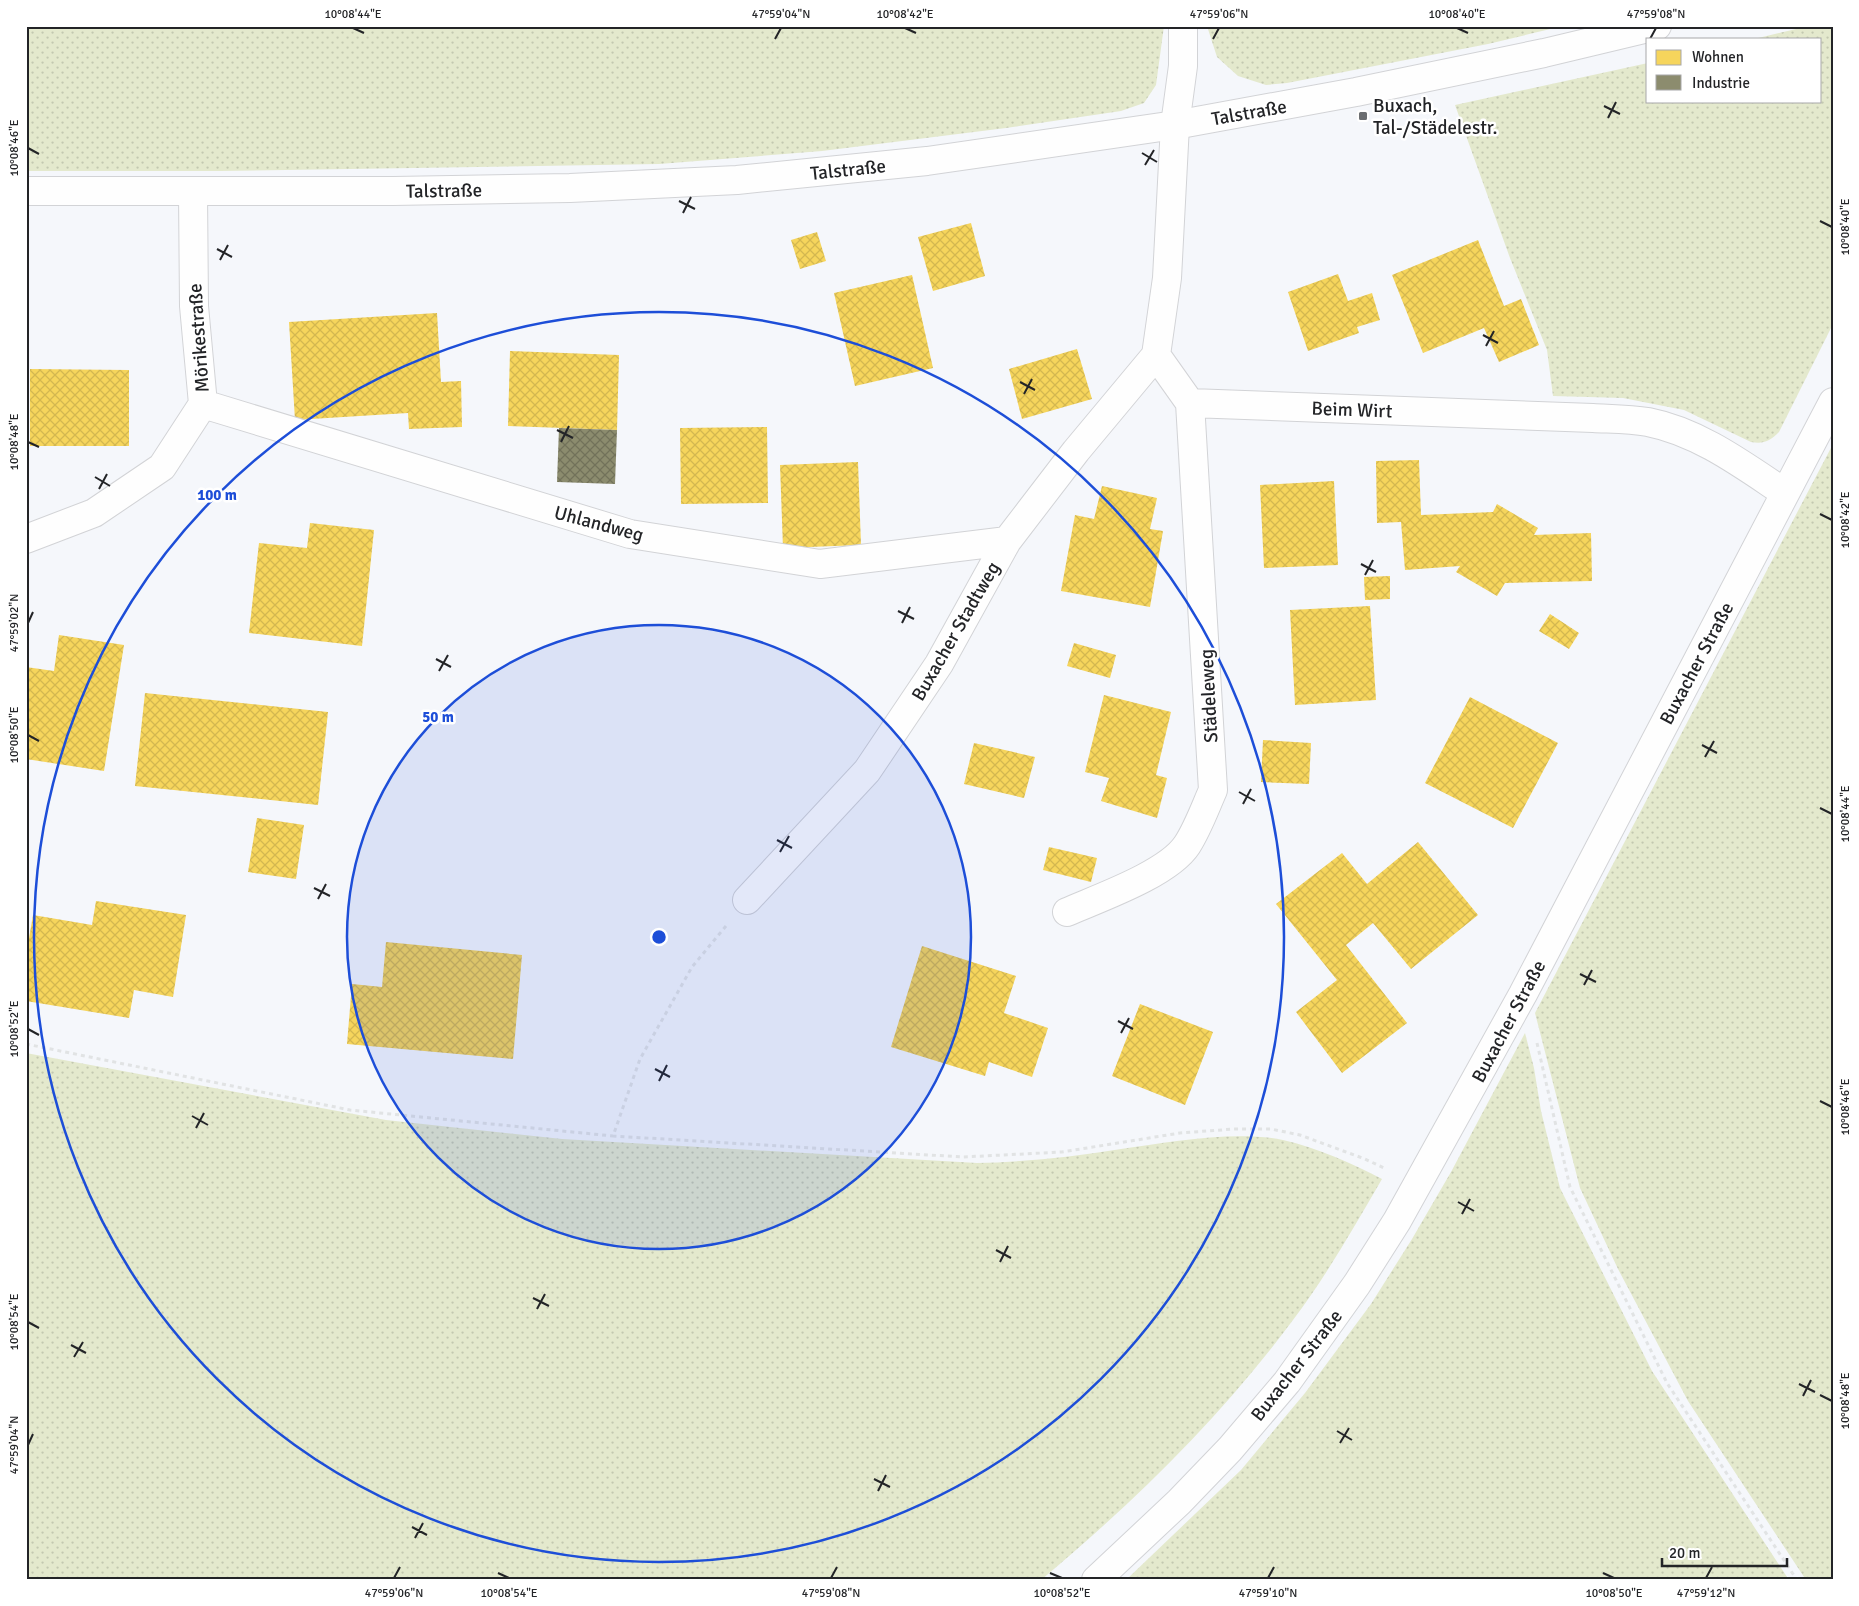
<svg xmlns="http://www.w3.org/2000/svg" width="1859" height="1606" font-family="Signika,sans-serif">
<defs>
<pattern id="grass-dots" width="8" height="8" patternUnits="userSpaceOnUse" patternTransform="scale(1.25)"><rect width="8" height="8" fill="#e4e9cd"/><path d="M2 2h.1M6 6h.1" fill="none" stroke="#c3c8b0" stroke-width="1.8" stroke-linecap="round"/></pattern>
<pattern id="homes-cross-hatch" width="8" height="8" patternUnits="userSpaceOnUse" patternTransform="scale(1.25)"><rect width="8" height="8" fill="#f6d55c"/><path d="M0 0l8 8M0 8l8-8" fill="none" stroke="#d3b750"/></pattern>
<pattern id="industry-cross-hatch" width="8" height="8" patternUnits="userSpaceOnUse" patternTransform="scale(1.25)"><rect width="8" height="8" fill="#8c8c6e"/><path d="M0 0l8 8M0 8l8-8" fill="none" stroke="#72725a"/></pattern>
</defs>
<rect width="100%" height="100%" fill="#f5f7fb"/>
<path fill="url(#grass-dots)" d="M26,26H1164L1156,85L1144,103L1121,111L1006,128L822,151L659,164L220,171H26Z
M1207,26H1563L1488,44L1287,83L1266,85L1238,76L1217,57Z
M1809,26H1833V324L1779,432C1769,442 1763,444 1751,442L1684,410L1623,398L1553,396L1547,350L1510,258L1455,105L1648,63V101H1820V39H1754Z
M1833,444V1580H1806L1688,1401L1618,1269L1580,1188L1535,1013Z
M1525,1033L1534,1068L1541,1111L1560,1188L1652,1371L1789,1580H1126L1241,1470L1305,1393L1371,1304L1412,1239L1451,1172Z
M26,1053L386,1120L562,1139L977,1163C1025,1162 1073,1157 1121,1149C1169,1142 1236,1130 1283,1140C1318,1148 1351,1163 1382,1179C1354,1227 1327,1275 1293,1320C1221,1417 1134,1502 1041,1580H26Z"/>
<path fill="url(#homes-cross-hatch)" d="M971,223L985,276L933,291L918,237Z
M817,232L826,261L800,269L791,240Z
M1478,240L1504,306L1521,299L1539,345L1499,362L1484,328L1423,353L1392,275Z
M1338,274L1348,301L1372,293L1380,320L1357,327L1359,333L1308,351L1288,292Z
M912,275L933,368L855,386L834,293Z
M437,313L441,382L461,381L462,427L409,429L408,413L295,420L289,322Z
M1077,349L1092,399L1022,419L1009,369Z
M510,351L619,355L617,430L508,426Z
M30,369L129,370V446H30Z
M767,427L768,503L681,504L680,428Z
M1419,460L1421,515L1493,512L1497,504L1538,528L1534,535L1591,533L1592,581L1505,583L1497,596L1456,572L1460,566L1405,570L1401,522L1377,523L1376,461Z
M858,462L861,545L783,548L780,465Z
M1334,481L1338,565L1264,568L1260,485Z
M1102,486L1157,498L1150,529L1163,531L1150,607L1061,591L1075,515L1094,519Z
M310,523L374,530L362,646L249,633L259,543L307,548Z
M1390,576V599L1365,600L1364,577Z
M1370,606L1376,700L1295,705L1290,610Z
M1550,614L1579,633L1569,649L1539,631Z
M59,635L124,645L104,771L26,759V667L54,671Z
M1074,643L1116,655L1110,678L1067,666Z
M145,693L328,712L318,805L135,786Z
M1104,695L1171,712L1156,775L1167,778L1157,818L1101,801L1109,778L1085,772Z
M1470,697L1558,743L1513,828L1425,783Z
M1263,740L1311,743L1309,784L1261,782Z
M974,743L1035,757L1024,798L964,784Z
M257,818L304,825L296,879L248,872Z
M1418,842L1478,915L1411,969L1373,923L1346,945L1407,1023L1342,1073L1296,1012L1337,980L1276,904L1342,853L1367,884Z
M1049,847L1097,858L1091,882L1043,870Z
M96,901L186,915L173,997L134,990L129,1018L26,1001V956L33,915L92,925Z
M386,942L522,955L513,1059L347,1044L352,984L382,987Z
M922,946L1016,976L1004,1013L1048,1028L1032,1077L989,1062L985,1076L891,1047Z
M1140,1004L1213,1032L1185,1105L1112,1076Z"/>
<path fill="url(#industry-cross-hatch)" d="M559,428L617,430L615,484L557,482Z"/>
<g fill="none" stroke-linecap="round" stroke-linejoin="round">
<g stroke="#d2d3d6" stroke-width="30">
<path id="street" d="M1183,26V66L1175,125L1167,278L1156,355L1190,403L1593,418C1611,419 1630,419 1648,422C1699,432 1743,465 1785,493
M203,404L630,534L820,564L1007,541
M26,539L94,513L162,467L203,404L194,306L193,192
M747,900L867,771L939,664L1007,541L1076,451L1156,355
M1067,912C1099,898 1168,874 1187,845C1198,828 1205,808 1213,790L1190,403
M1096,1580L1179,1502L1230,1449L1287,1382L1357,1284L1397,1221L1523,994L1833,402"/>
</g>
<g stroke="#d2d3d6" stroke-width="30">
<path id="secondary" d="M26,191H393L570,188L737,180L927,161L1175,125L1356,92L1544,53L1657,26"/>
</g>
<path stroke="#e1e3e4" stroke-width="3" stroke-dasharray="4 4" stroke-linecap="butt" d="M726,926L692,967L640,1059L613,1136L963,1157L1062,1152L1180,1133L1234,1129H1271L1300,1135L1365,1159L1384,1168
M1537,1043L1570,1187L1667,1383L1797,1580
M26,1044L350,1110L613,1136"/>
<use href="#street" stroke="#fefefe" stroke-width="28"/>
<use href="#secondary" stroke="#fefefe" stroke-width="28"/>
</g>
<path fill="none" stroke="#232427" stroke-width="2" d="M353,28L364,33M905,28L916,33M1457,28L1468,33M775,39L781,28M1213,39L1219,28M1650,39L1656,28M1604,106L1620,114M1608,118L1616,102M28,148L39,154M1142,153L1157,162M1145,165L1154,150M679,201L695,209M683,213L691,197M1820,221L1832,227M217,249L232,257M220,260L228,245M1483,335L1498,343M1486,346L1494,331M1020,382L1035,390M1024,394L1032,379M557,430L573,438M28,442L39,447M561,442L569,426M95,477L110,486M99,489L107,474M1820,514L1832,520M1361,564L1376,572M1365,575L1373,560M898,611L914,619M28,623L33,612M902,623L910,607M436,659L451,667M439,671L448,655M28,735L39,741M1702,745L1717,753M1705,757L1714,741M1239,792L1255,801M1243,804L1251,789M1820,808L1832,814M777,840L792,848M780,852L789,836M314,888L330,896M318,899L326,884M1580,974L1596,982M1584,985L1592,970M1118,1021L1133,1029M28,1029L39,1035M1121,1033L1129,1018M655,1069L670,1077M659,1081L667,1065M1820,1101L1832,1107M192,1116L208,1125M196,1128L204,1113M1458,1202L1474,1211M1462,1214L1470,1199M996,1250L1011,1258M1000,1262L1008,1246M533,1298L549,1306M537,1309L545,1294M28,1322L39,1328M71,1345L86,1353M74,1357L83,1342M1799,1384L1815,1392M1820,1395L1832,1401M1803,1396L1811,1380M1337,1431L1352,1440M1340,1443L1349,1428M28,1445L33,1434M874,1479L890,1487M878,1491L886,1475M412,1527L427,1535M415,1538L423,1523M498,1573L509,1578M1050,1573L1062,1578M1603,1573L1614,1578M394,1578L400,1567M831,1578L837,1567M1268,1578L1274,1567M1706,1578L1712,1567"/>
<circle cx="659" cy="937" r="312" fill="#1d4ed8" fill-opacity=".12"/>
<g fill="none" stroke="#1d4ed8" stroke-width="2.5">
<circle cx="659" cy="937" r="312"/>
<circle cx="659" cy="937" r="625"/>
</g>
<rect fill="#6c6e71" stroke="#fff" stroke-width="2" x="1358" y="111" width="10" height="10" rx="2.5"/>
<g text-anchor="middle" stroke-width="5" stroke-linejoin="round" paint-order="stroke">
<g font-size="19" fill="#232427" stroke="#fff" text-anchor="start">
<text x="1373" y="112">Buxach,<tspan x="1373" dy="22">Tal-/Städelestr.</tspan></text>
</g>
<g font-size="19" fill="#232427" stroke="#fff">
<text transform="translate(1249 112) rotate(-10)" y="7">Talstraße</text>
<text transform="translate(848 169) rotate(-6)" y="7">Talstraße</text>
<text transform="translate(444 190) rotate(-1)" y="7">Talstraße</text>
<text transform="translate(198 338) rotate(-94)" y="7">Mörikestraße</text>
<text transform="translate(1352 409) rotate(2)" y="7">Beim Wirt</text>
<text transform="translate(599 523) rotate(15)" y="7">Uhlandweg</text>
<text transform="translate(955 631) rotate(-60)" y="7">Buxacher Stadtweg</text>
<text transform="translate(1696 663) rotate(-62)" y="7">Buxacher Straße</text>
<text transform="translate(1208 696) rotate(-93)" y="7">Städeleweg</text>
<text transform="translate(1508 1021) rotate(-62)" y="7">Buxacher Straße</text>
<text transform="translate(1296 1365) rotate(-52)" y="7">Buxacher Straße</text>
</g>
</g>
<circle cx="659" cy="937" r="8" fill="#1d4ed8" stroke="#fff" stroke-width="2.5"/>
<g font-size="15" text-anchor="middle" font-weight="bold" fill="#1d4ed8" stroke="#fff" stroke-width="5" stroke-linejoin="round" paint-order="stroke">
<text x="217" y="500">100 m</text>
<text x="438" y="722">50 m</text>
</g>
<rect width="1859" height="1606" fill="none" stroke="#ffffff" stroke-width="55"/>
<rect x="1646" y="38" width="175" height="65" fill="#ffffff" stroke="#a7a7a9"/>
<rect x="1656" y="50" width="25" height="15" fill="#f6d55c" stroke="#a7a7a9"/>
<text x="1692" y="62" font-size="15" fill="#232427">Wohnen</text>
<rect x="1656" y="75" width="25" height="15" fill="#8c8c6e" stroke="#a7a7a9"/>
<text x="1692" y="88" font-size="15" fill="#232427">Industrie</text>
<path d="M1662 1558v8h125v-8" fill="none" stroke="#232427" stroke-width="2.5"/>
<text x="1669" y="1558" font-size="15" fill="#232427" stroke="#ffffff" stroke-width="4" paint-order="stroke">20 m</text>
<rect x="28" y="28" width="1804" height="1550" fill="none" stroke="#232427" stroke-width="2"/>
<g font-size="12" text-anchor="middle" fill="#232427">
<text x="353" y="18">10°08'44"E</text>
<text x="781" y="18">47°59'04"N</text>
<text x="905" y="18">10°08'42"E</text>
<text x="1219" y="18">47°59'06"N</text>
<text x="1457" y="18">10°08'40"E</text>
<text x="1656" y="18">47°59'08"N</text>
<text transform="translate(14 148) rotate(-90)" y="4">10°08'46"E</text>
<text transform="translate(1845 227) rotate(-90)" y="4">10°08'40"E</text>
<text transform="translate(14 442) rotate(-90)" y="4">10°08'48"E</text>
<text transform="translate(1845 520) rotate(-90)" y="4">10°08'42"E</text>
<text transform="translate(14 623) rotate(-90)" y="4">47°59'02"N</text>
<text transform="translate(14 735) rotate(-90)" y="4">10°08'50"E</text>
<text transform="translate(1845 814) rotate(-90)" y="4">10°08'44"E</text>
<text transform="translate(14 1029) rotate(-90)" y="4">10°08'52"E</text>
<text transform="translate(1845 1107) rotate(-90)" y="4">10°08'46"E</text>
<text transform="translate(14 1322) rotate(-90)" y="4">10°08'54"E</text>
<text transform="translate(1845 1401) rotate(-90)" y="4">10°08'48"E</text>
<text transform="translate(14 1445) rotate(-90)" y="4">47°59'04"N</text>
<text x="394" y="1597">47°59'06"N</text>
<text x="509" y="1597">10°08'54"E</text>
<text x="831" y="1597">47°59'08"N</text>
<text x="1062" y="1597">10°08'52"E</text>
<text x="1268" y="1597">47°59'10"N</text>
<text x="1614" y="1597">10°08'50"E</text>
<text x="1706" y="1597">47°59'12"N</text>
</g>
</svg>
